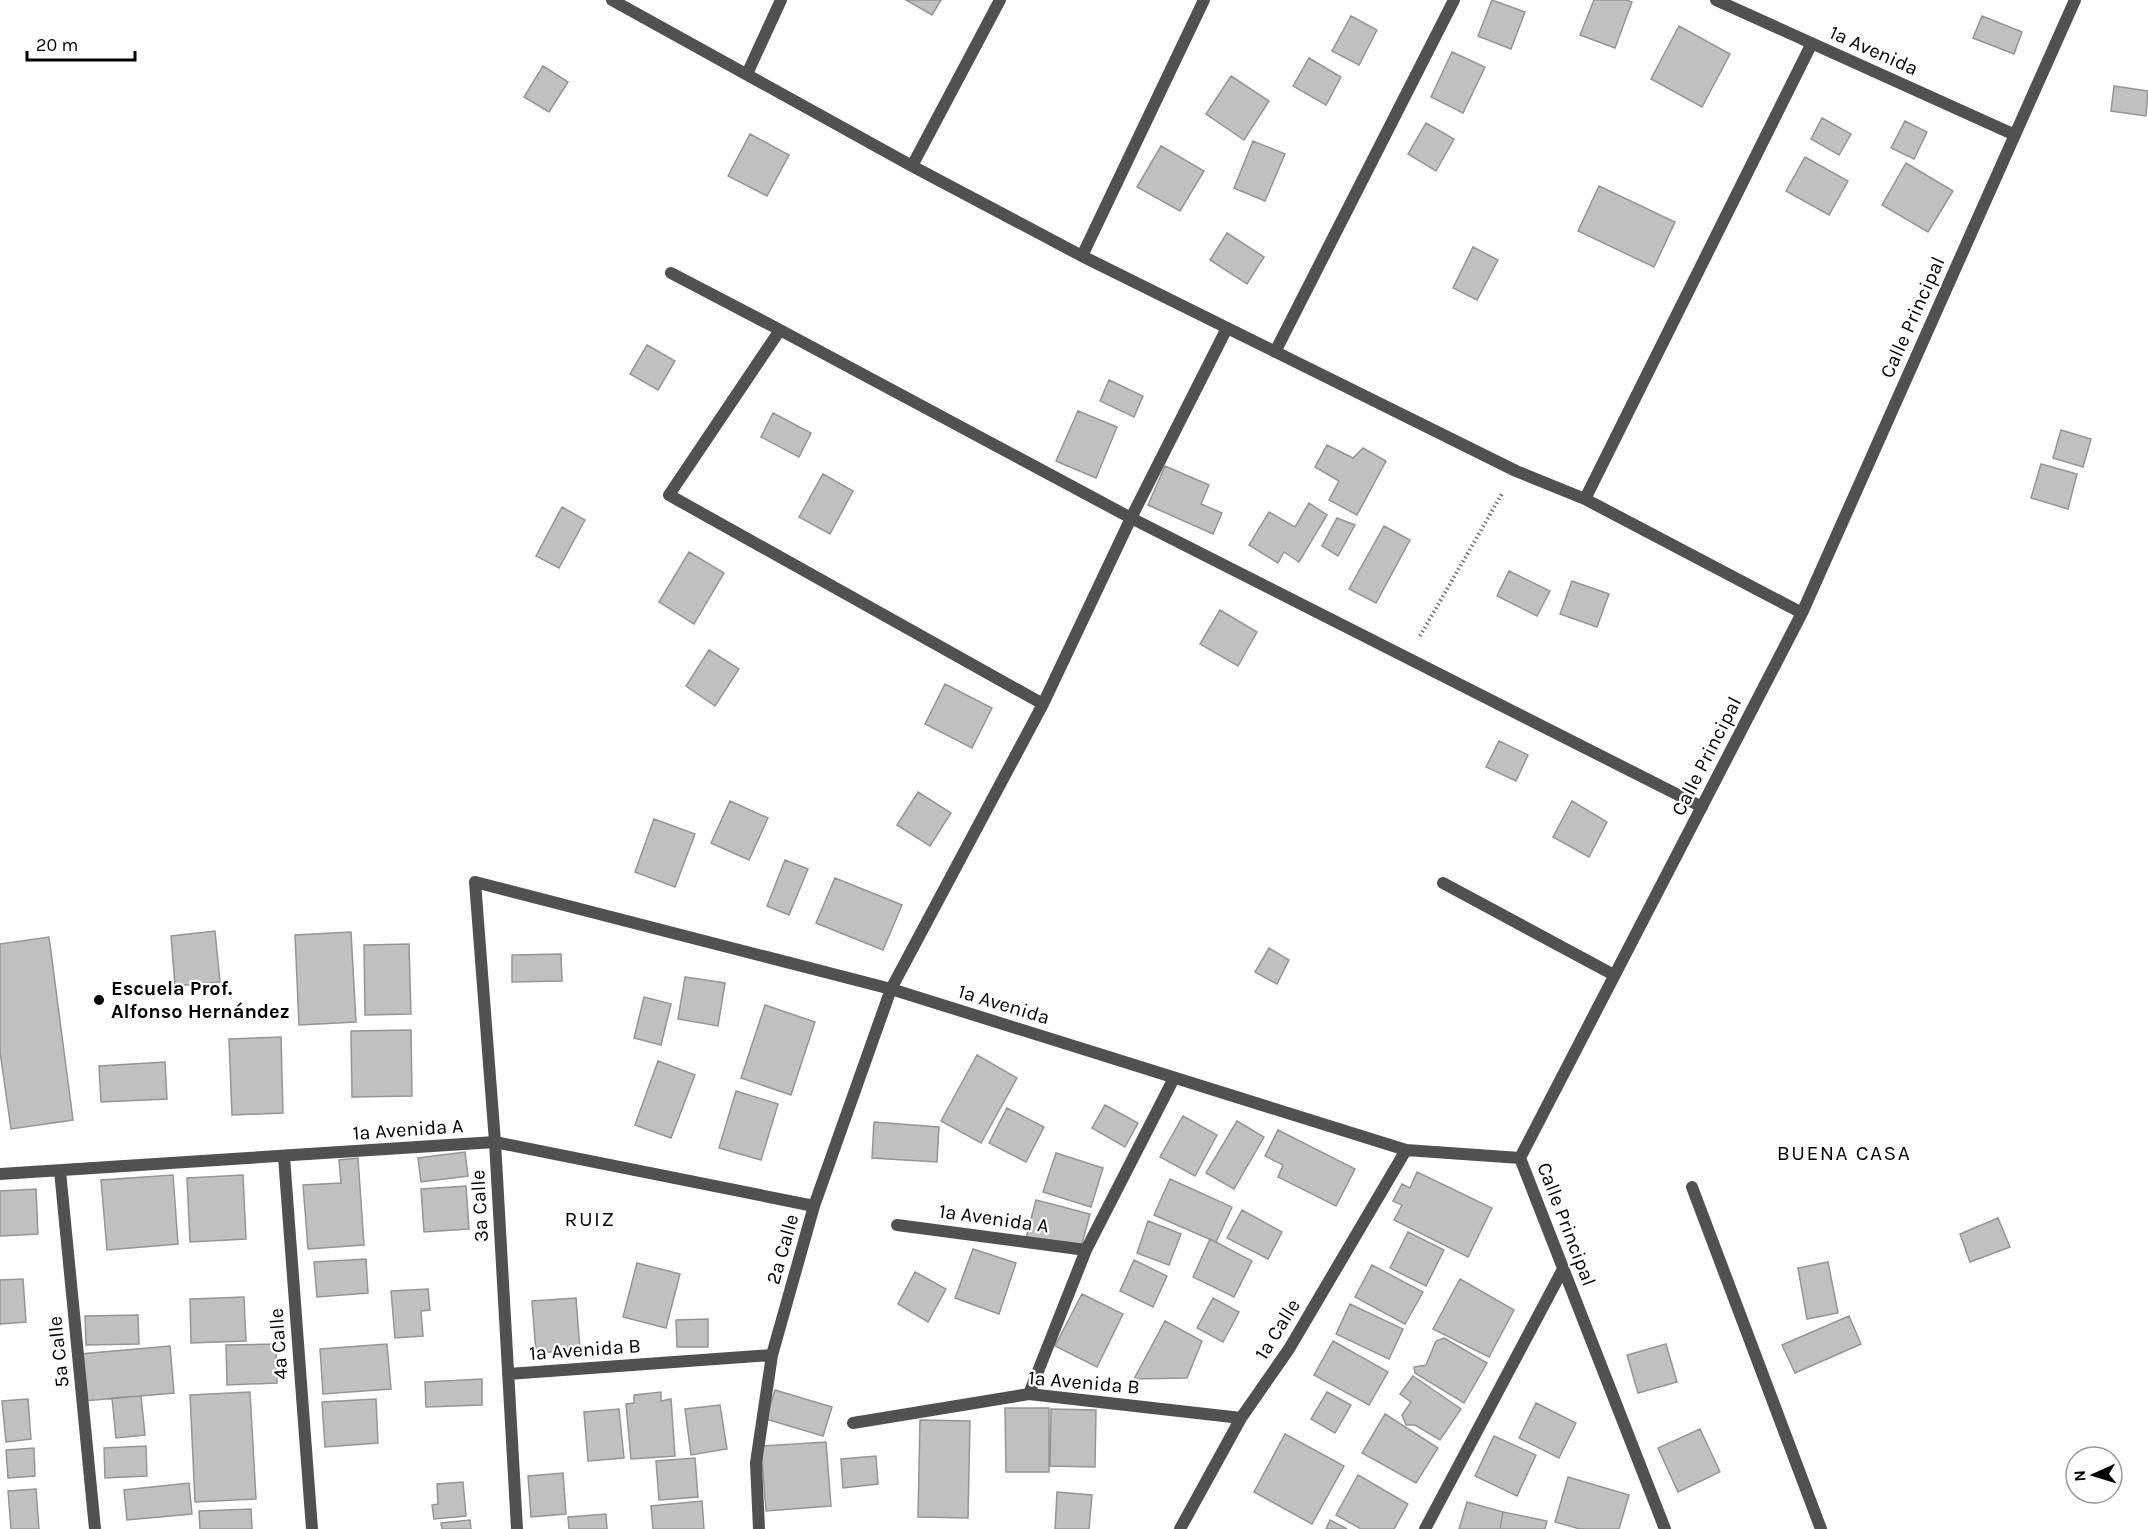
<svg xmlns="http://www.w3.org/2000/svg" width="2148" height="1529" font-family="Karla,sans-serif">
<rect width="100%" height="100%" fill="#fff"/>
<path fill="#c0c0c0" stroke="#959595" stroke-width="1.5" d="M906,0H941L932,15Z
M1492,0L1525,12L1511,49L1478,36Z
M1594,0H1626L1632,2L1615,48L1580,35Z
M1351,16L1377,30L1359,65L1332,51Z
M1982,16L2022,32L2014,54L1973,38Z
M1679,26L1730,54L1702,107L1651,79Z
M1452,52L1485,67L1463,113L1431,97Z
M1309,58L1341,77L1326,105L1293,86Z
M543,66L568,82L549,112L524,97Z
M1231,76L1269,101L1244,140L1206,114Z
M2114,86L2148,91L2146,116L2111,111Z
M1822,118L1851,134L1839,155L1811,139Z
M1905,121L1927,132L1914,159L1891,148Z
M1426,123L1454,139L1436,171L1408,154Z
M750,134L789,155L767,196L728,176Z
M1253,141L1285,154L1265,201L1234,188Z
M1161,146L1204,171L1180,211L1137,187Z
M1805,157L1848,181L1829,215L1786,191Z
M1906,163L1953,191L1928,232L1882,205Z
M1599,186L1675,222L1654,267L1578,231Z
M1227,233L1264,257L1247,284L1210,260Z
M1473,247L1498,260L1477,300L1453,288Z
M647,345L675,361L658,390L630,374Z
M1109,380L1143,396L1134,417L1100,401Z
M1078,411L1117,427L1096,478L1056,461Z
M773,413L811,433L799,457L761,437Z
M2061,430L2091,439L2083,467L2053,458Z
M1327,445L1353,458L1363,448L1386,461L1357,515L1329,500L1339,481L1315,467Z
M2041,464L2077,474L2068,509L2031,498Z
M1165,466L1209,485L1201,504L1222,513L1213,534L1148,505Z
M823,474L853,491L830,534L799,517Z
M1309,503L1327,515L1299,562L1284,552L1278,563L1249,545L1269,512L1295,527Z
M562,507L585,520L559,568L536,556Z
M1337,518L1355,525L1338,556L1322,546Z
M1384,526L1410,540L1376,603L1349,589Z
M689,552L724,573L694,624L659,602Z
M1509,571L1550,591L1537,616L1497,596Z
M1572,581L1609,594L1597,627L1560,614Z
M1220,610L1257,632L1238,666L1200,644Z
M709,650L739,669L715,706L686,686Z
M945,684L992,708L972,748L925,724Z
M1499,741L1528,755L1516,781L1486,767Z
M918,792L951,813L930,846L897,825Z
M730,801L768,818L749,860L711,843Z
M1572,801L1607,822L1589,857L1553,837Z
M654,819L695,834L675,887L635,872Z
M785,860L808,869L789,915L767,906Z
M835,878L902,905L883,950L816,923Z
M215,931L220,982L175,986L171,936Z
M351,932L356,1022L299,1025L295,935Z
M49,937L73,1120L11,1129L0,1052V944Z
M409,944L411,1014L365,1015L364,945Z
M1269,948L1289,960L1277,984L1255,972Z
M561,954L562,981L512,982V955Z
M685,977L725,983L718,1026L678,1019Z
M644,997L671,1004L661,1045L634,1038Z
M765,1005L815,1022L791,1095L741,1078Z
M411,1030L412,1096L352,1097L351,1031Z
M281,1037L283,1113L232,1115L229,1039Z
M977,1055L1017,1078L981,1143L941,1121Z
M658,1061L695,1075L671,1138L635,1125Z
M165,1062L167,1099L101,1102L99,1066Z
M736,1091L778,1104L761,1160L719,1148Z
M1105,1105L1138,1123L1125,1147L1092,1128Z
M1007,1108L1044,1127L1026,1162L989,1143Z
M1183,1116L1217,1135L1195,1176L1160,1157Z
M1237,1121L1264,1137L1234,1189L1206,1173Z
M874,1122L939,1127L937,1162L872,1158Z
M1278,1130L1355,1169L1336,1206L1278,1177L1283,1165L1265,1156Z
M465,1152L468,1176L421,1182L418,1158Z
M1056,1153L1103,1168L1091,1207L1043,1192Z
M358,1158L364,1245L308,1249L303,1185L341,1183L339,1160Z
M1417,1172L1492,1208L1468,1257L1394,1220L1402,1205L1393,1201L1402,1184L1410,1188Z
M173,1175L178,1244L107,1250L101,1180Z
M243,1175L246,1239L190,1242L187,1178Z
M1170,1179L1232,1207L1216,1242L1154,1215Z
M466,1186L469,1229L424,1232L421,1189Z
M36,1189L38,1234L0,1236V1191Z
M1036,1200L1090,1214L1080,1251L1026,1238Z
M1242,1210L1282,1232L1268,1259L1227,1238Z
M1998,1218L2010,1247L1970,1262L1960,1234Z
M1148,1221L1181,1234L1169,1265L1137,1253Z
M1408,1232L1444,1250L1426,1286L1390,1268Z
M1210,1239L1252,1261L1234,1297L1193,1277Z
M973,1249L1016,1263L999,1314L955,1298Z
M366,1259L368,1293L317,1297L314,1262Z
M1134,1260L1167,1276L1153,1307L1120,1291Z
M1828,1262L1838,1313L1807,1319L1798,1268Z
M637,1263L680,1274L666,1328L623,1317Z
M1372,1265L1423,1292L1405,1324L1355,1297Z
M915,1272L946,1289L928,1322L898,1304Z
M23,1279L26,1322L0,1324V1280Z
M1460,1279L1514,1310L1489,1357L1433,1329Z
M428,1289L430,1310L421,1311L423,1336L395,1338L391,1291Z
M1082,1294L1123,1314L1097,1367L1055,1346Z
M244,1297L246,1341L191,1343L190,1299Z
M576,1298L580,1350L536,1353L532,1301Z
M1213,1298L1239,1312L1223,1342L1197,1328Z
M1350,1304L1403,1329L1389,1359L1336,1334Z
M138,1315L139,1344L86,1345L85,1316Z
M1849,1316L1861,1344L1795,1373L1782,1345Z
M708,1319V1347H677L676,1320Z
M1165,1321L1202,1341L1187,1378L1134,1379Z
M1444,1338L1487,1363L1464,1403L1415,1373L1414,1367L1426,1365L1436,1341Z
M1333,1341L1388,1372L1369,1405L1314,1375Z
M276,1344L277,1383L227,1385L226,1345Z
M387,1344L391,1389L323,1394L320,1349Z
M1666,1344L1677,1382L1638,1393L1627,1355Z
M170,1346L174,1393L84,1401L80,1354Z
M1413,1376L1461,1409L1440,1440L1415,1425H1406L1402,1415L1411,1402L1400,1394Z
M482,1379V1405L426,1407L425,1382Z
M775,1390L832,1407L823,1436L766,1419Z
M250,1392L256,1499L195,1502L190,1395Z
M661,1392V1401L671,1399L675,1456L631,1459L626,1404L634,1403V1395Z
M1327,1392L1351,1405L1335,1433L1311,1419Z
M141,1396L145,1435L116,1438L112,1398Z
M28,1399L31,1439L6,1442L2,1401Z
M376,1399L378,1443L325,1447L322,1402Z
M1536,1403L1576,1423L1559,1458L1519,1438Z
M720,1405L727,1449L691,1455L685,1409Z
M1005,1408H1049V1472H1006Z
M619,1409L624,1458L588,1461L584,1412Z
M1051,1409L1096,1410L1095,1467L1050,1466Z
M1385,1414L1438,1448L1416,1483L1362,1453Z
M920,1420L970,1421L968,1518L918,1517Z
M1700,1429L1720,1472L1678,1492L1658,1448Z
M1285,1434L1344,1466L1312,1524L1254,1492Z
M1494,1436L1536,1455L1517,1496L1475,1476Z
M826,1442L831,1506L766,1511L761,1446Z
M146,1446L147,1476L105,1478L104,1448Z
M34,1448L35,1476L8,1478L6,1450Z
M876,1456L878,1484L843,1488L841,1459Z
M695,1458L698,1497L659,1500L656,1461Z
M563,1473L566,1514L531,1517L528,1476Z
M1358,1475L1408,1504L1394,1529H1361L1336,1515Z
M1568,1477L1629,1495L1619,1529H1580L1555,1522Z
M463,1482L466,1516L434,1519L432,1505L438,1504L437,1484Z
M189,1483L192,1514L127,1520L124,1490Z
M36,1489L39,1529H11L8,1491Z
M1057,1492L1092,1495L1089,1529H1055Z
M702,1501L704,1529H653L651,1506Z
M1467,1502L1503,1512L1500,1529H1459Z
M251,1509L252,1529H200L199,1511Z
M1503,1512L1547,1521L1545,1529H1500Z
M606,1514L607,1529H569L568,1517Z
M470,1520L471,1529H442L441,1523Z
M1330,1520L1347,1529H1326Z"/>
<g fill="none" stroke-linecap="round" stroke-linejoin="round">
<path stroke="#737373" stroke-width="4" stroke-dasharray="1.5 3" stroke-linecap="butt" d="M1420,636L1503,492"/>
<path stroke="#515151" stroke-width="12" d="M1443,883L1614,975"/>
<path stroke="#515151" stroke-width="12" d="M612,0L912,166L1082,256L1516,471L1585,499L1802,613
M1716,0L2015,135
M747,74L781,0
M912,166L1000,0
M1082,256L1204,0
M671,273L780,330L1131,518L1702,807
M780,330L669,495L1043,704
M1275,352L1454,0
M1585,499L1812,43
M284,1157L312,1529
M60,1171L95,1529
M0,1174L495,1142L814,1206
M1692,1187L1821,1529
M897,1225L1086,1250
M508,1374L772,1355
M1029,1394L1086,1250L1174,1078
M853,1423L1029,1394L1241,1418
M517,1529L495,1142L475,882L891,989L1406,1150L1520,1158
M759,1529L756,1463L772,1355L814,1206L891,989L1043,704L1131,518L1227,328
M1180,1529L1241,1418L1289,1349L1406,1150
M1425,1529L1563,1269
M1665,1529L1520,1158L1802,613L2075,0"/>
</g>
<circle fill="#000" stroke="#fff" stroke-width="2" cx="99" cy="1000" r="6"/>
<g text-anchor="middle" stroke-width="4.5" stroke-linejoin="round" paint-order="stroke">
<g font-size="20" fill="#000" stroke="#fff">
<text transform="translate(1874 50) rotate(24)" y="7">1a Avenida</text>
<text transform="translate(1912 317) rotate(-66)" y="7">Calle Principal</text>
<text transform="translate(1706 756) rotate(-63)" y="7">Calle Principal</text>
<text transform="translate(1004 1004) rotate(17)" y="7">1a Avenida</text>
<text transform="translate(408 1129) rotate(-4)" y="7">1a Avenida A</text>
<text transform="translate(479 1206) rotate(-93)" y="7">3a Calle</text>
<text transform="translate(994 1218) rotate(8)" y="7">1a Avenida A</text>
<text transform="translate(1567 1224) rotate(69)" y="7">Calle Principal</text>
<text transform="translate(782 1249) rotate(-74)" y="7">2a Calle</text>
<text transform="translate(1277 1329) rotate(-58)" y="7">1a Calle</text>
<text transform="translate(278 1344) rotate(-94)" y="7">4a Calle</text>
<text transform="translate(585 1349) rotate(-4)" y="7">1a Avenida B</text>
<text transform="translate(58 1352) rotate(-96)" y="7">5a Calle</text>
<text transform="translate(1084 1382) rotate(5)" y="7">1a Avenida B</text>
</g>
<g font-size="20" font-weight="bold" fill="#000" stroke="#fff" text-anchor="start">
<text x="111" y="995">Escuela Prof.<tspan x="111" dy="23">Alfonso Hernández</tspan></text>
</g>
<g font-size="21" letter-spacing="1.5" fill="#000" stroke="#fff">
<text x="1844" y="1160">BUENA CASA</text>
<text x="590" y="1226">RUIZ</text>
</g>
</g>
<g transform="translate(2094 1475) rotate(266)"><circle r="28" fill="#ffffff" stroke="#999999" stroke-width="1.5"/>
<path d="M0-4.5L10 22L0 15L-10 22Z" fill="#000000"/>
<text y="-9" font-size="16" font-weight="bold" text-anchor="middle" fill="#000000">N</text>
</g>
<path d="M27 51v9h108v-9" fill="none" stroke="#000000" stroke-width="3"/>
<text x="36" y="51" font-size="18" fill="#000000" stroke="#ffffff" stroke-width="4.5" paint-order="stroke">20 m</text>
</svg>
